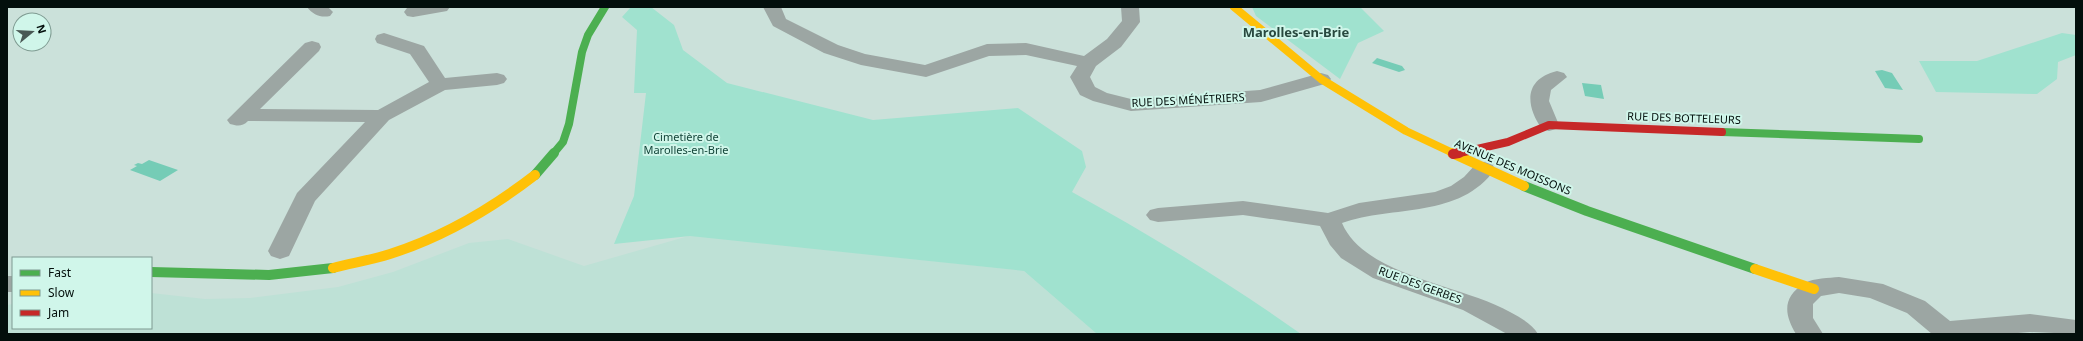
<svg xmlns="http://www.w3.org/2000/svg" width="2083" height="341" font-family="'Noto Sans',sans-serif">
<rect width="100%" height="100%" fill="#cbe1da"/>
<path fill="#bee1d6" d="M692,235L1024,271L1097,334H7V305L13,304V328H151V293L205,299L250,298L338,287L393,272L469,243L508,239L584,266Z"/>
<path fill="#a0e2cf" d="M631,7H651L674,25L683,50L727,83L873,120L1018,108L1082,151L1086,167L1072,192C1152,236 1226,281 1301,334H1097L1024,271L690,236L614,244L634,196L646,93H634L637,30L622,17Z
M1252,7H1360L1384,31L1358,43L1340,79L1256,16Z
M2062,33L2076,35V55L2058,62L2057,79L2037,94L1936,92L1919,61H1977Z"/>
<path fill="#75ccb6" d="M1377,58L1402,66L1405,70L1399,72L1372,63Z
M1882,70L1892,73L1903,90L1885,88L1875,71Z
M1582,83L1601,85L1604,99L1585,96Z
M149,160L178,170L160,181L130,170L137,166L134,165L138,163L142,164Z"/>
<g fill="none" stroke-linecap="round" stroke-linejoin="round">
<path fill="#9ca6a3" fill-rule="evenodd" d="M307,7H328L333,12L330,16C321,18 313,15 307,7Z
M412,7H450L447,11L413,17L407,16L404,12L407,8Z
M763,7H781L786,19L838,45L865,54L925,65L987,44L1026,43L1084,56L1107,39L1122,21L1121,7H1139L1140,22L1137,26L1121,47L1096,66L1090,77L1095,87L1107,93L1131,99L1260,90L1321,73L1328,75L1331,79L1328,83L1261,102L1131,111L1093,101L1080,95L1070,77L1077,66L1026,55L989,56L926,77L861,65L824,53L773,26Z
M384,33L424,46L445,78L497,73L504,75L507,79L504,83L497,85L445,90L389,120L315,201L289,256L280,259L271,256L268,251L297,193L365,122L248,121C242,127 237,126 230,124L227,120L305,43L312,41L319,43L321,47L319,51L260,109L378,110L429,82L410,54L377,43L375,39L377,35Z
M1557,71L1564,73L1567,77L1551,90L1549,101L1559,125L1556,129L1549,131L1542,129C1525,105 1524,79 1557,71Z
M1484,162L1492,164L1495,169C1460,219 1393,205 1342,223C1364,276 1463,285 1510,312C1521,318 1532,324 1538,334H1507L1463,310L1373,278L1341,258L1330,245L1320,226L1243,215L1158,222L1150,220L1146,215L1150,210L1158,208L1243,201L1328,213L1359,203L1435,192L1451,186L1464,177L1476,164Z
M7,276H13V292H7Z
M1839,277L1883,284L1925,301L1950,321L2030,314L2076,320V334L2030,332L2006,334H1932L1907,313L1870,298L1839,293L1821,296L1813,304V318L1823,334H1796C1784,314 1782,297 1805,283C1814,278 1829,278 1839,277Z"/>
<path stroke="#4caf50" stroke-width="8" d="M1722,132L1919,139
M553,154L563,142L569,124L582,52L588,35L605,7"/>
<path stroke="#4caf50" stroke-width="10" d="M535,175L554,153
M1524,186L1587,211L1755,269
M151,272L269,275L333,268"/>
<path stroke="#ffc107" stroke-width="8" d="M1234,7L1321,79L1406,131L1455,154"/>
<path stroke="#ffc107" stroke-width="10" d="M1452,153L1524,186
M333,268C352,263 371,260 390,254C443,237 491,209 535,175
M1755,269L1814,289"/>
<path stroke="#c62828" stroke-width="8" d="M1455,154L1508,142L1549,125L1722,132"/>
<path stroke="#c62828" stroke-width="10" d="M1453,154L1459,153"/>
</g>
<g text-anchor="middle" stroke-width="4" stroke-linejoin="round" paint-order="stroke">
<g font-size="11" fill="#030f0c" stroke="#d0f6ea">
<text transform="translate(1188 100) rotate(-3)" y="4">RUE DES MÉNÉTRIERS</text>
<text transform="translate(1684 118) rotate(2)" y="4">RUE DES BOTTELEURS</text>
<text transform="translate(1513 167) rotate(23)" y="4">AVENUE DES MOISSONS</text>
<text transform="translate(1420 285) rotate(20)" y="4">RUE DES GERBES</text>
</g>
<g font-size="11" fill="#134539" stroke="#d0f6ea">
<text x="686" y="141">Cimetière de<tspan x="686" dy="13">Marolles-en-Brie</tspan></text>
</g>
<g font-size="13" font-weight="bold" fill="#28493f" stroke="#d0f6ea">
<text x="1296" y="37">Marolles-en-Brie</text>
</g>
</g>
<rect width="2083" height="341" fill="none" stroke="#030f0c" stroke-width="16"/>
<rect x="12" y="257" width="140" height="72" fill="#d0f6ea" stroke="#7e9a91"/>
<rect x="20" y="270" width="20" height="6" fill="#4caf50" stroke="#7e9a91"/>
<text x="48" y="277" font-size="12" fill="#030f0c">Fast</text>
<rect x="20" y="290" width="20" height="6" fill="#ffc107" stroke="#7e9a91"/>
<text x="48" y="297" font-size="12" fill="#030f0c">Slow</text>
<rect x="20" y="310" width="20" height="6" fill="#c62828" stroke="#7e9a91"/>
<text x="48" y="317" font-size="12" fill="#030f0c">Jam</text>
<g transform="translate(32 32) rotate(72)"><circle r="19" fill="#d0f6ea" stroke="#7e9a91"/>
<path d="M0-3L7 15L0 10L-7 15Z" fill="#495854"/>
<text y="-6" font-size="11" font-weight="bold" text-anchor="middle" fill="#030f0c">N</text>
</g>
</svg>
